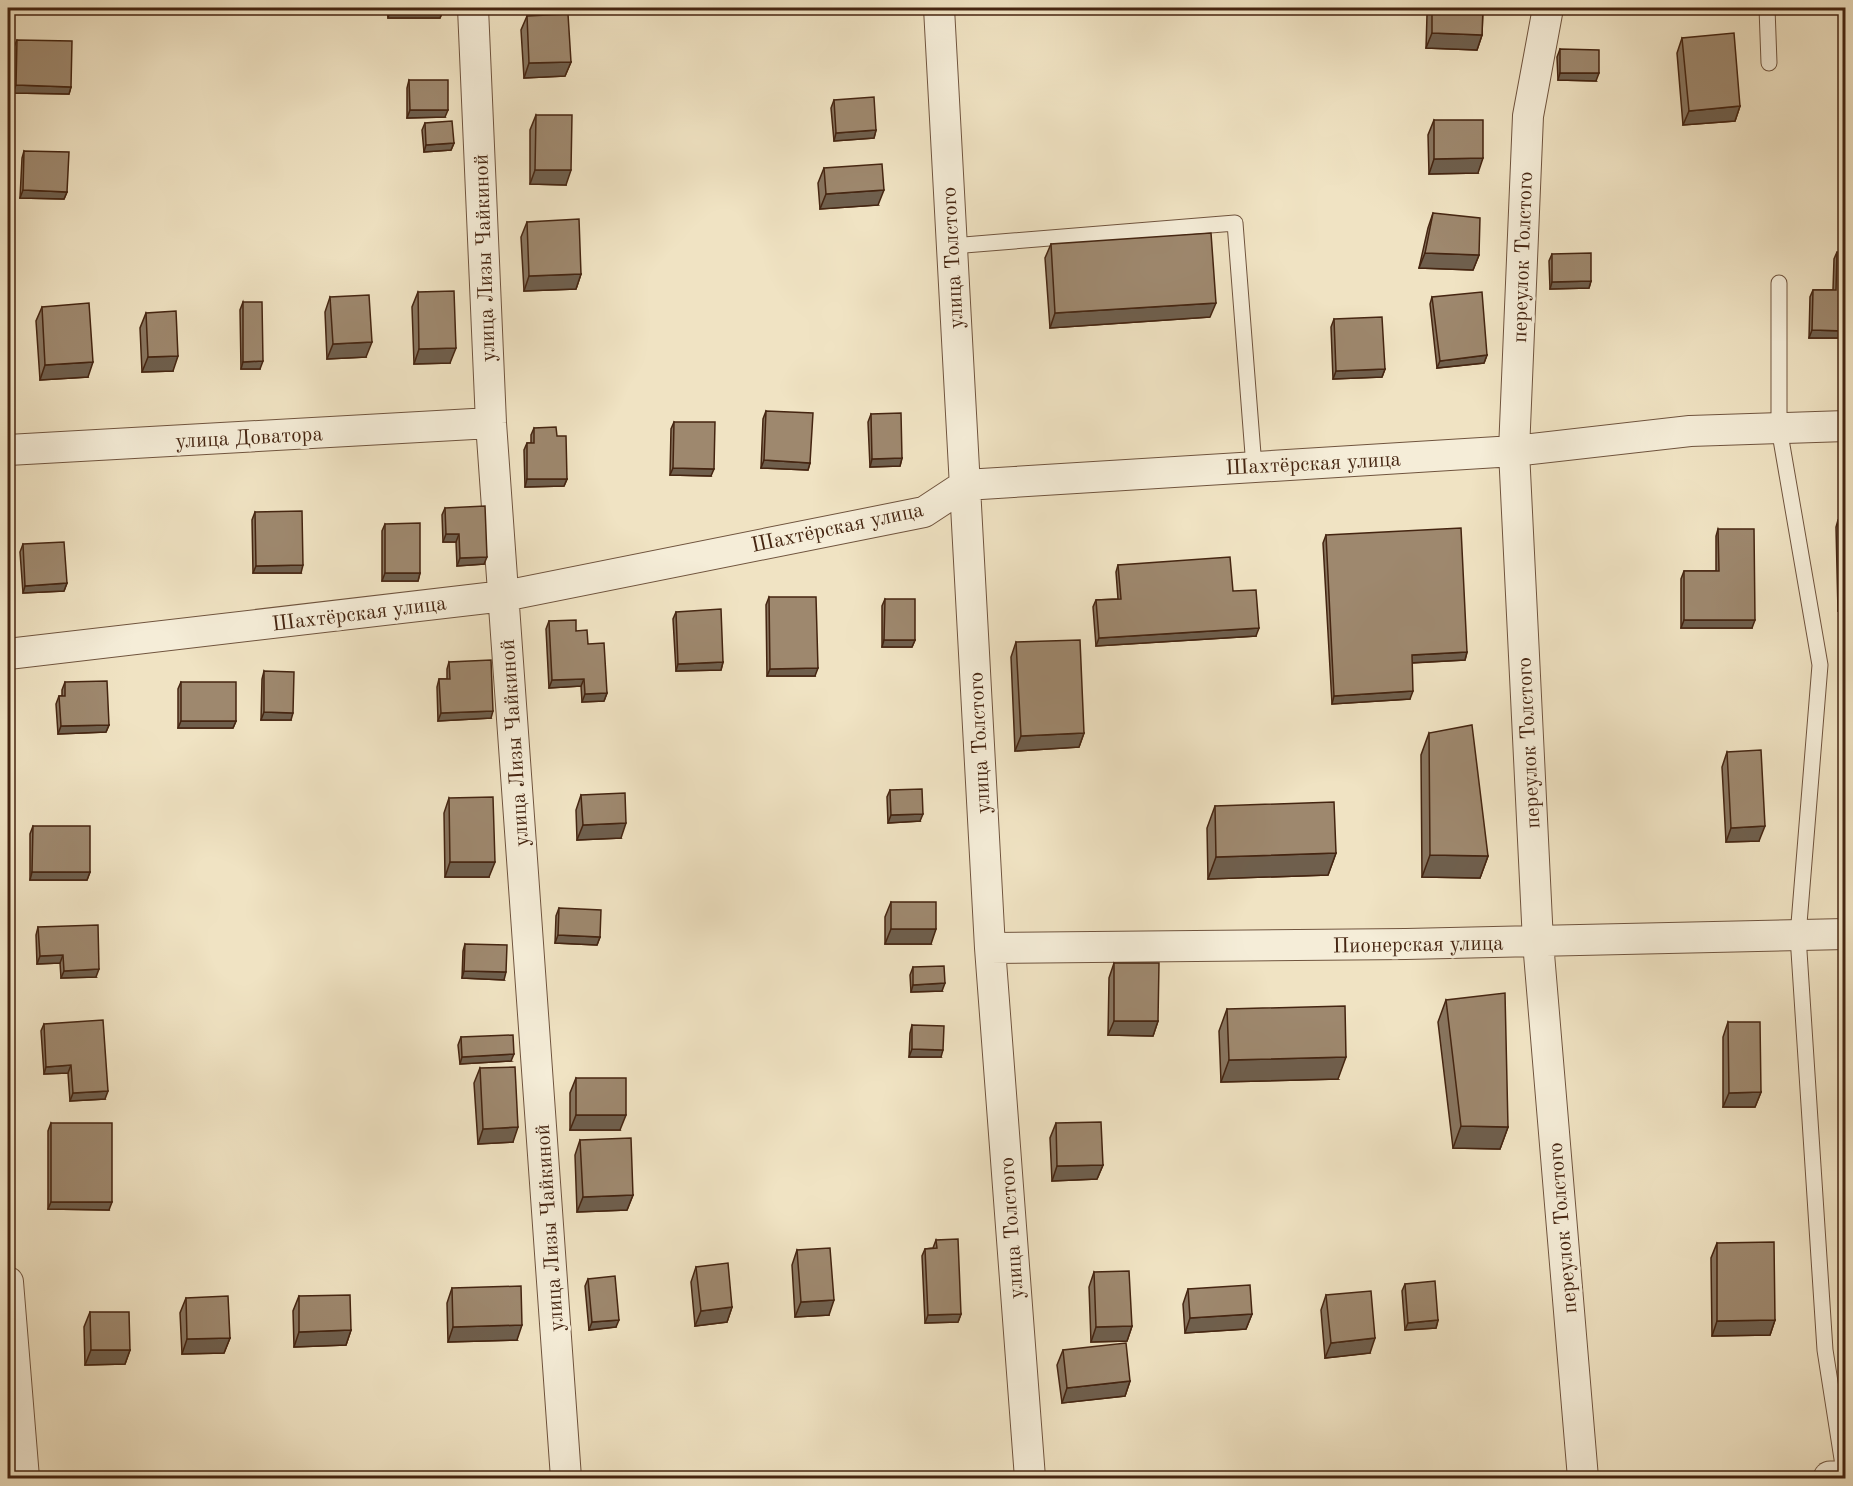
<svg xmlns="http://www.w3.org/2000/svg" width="1853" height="1486" font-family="'Old Standard TT',serif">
<rect width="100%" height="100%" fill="#f0e3c3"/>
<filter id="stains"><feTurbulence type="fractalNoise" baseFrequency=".00333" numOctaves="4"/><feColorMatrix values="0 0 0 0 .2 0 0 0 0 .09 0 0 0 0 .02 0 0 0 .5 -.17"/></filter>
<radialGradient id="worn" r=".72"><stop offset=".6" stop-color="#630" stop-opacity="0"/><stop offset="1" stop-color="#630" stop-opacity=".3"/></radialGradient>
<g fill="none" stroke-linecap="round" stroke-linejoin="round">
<g stroke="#70543e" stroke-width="17">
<path id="service" d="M1767,8L1769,63
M952,246L1235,223L1254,467
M1779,283V428L1820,665L1798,936L1825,1350L1845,1478"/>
</g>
<g stroke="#70543e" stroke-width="32">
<path id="minor" d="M473,8L491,423L566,1478
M939,8L990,948L1030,1478
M1548,8L1528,116L1514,451L1538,942L1583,1478
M8,450L491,423
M8,654L504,596L924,512L965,485L1514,451L1690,431L1846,426
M990,948L1406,944L1846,934
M8,1282L24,1478"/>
</g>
<g stroke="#70543e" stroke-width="35">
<path id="tertiary" d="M1830,1478H1846"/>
</g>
<use href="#service" stroke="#f5edd8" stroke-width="15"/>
<use href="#minor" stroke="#f5edd8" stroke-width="30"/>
<use href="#tertiary" stroke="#f5edd8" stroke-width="33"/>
</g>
<path fill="#88755f" stroke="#452511" stroke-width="1.5" d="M387,8H444L440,18H388Z
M1430,8H1483L1482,35L1477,50L1426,48L1427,15Z
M527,16L571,62L565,76L524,78L521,30Z
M1682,38L1740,106L1735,121L1683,125L1677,53Z
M17,40L71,87L69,94L13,93L14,47Z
M1560,49L1596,81L1558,80L1557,57Z
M409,80L445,117L407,118V88Z
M834,100L876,130L874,138L834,141L831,108Z
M536,115L566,185L530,184V130Z
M1434,120L1478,173L1429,174L1428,135Z
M425,123L454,143L451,150L424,152L422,130Z
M24,151L67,192L64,199L20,198L22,158Z
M824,168L878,205L820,209L818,183Z
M1433,213L1479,255L1473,270L1419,268L1428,228Z
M527,222L581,274L576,289L524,291L521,237Z
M1051,244L1210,317L1050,328L1045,258Z
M1837,252L1845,338H1809L1810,297L1813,290H1833L1834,259Z
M1552,254L1591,281L1589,288L1550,289L1549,261Z
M418,292L450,363L414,364L412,307Z
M330,297L366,357L327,359L325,312Z
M1432,297L1487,355L1484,363L1437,368L1430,304Z
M243,302L260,369H241L240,310Z
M42,307L88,377L40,380L36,321Z
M146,313L173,371L142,372L140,328Z
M1334,319L1385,369L1382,377L1333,379L1331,327Z
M766,411L810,463L808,470L761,468L763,419Z
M871,414L902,458L900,466L870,467L868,422Z
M674,422L711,476L670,475L671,429Z
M534,428L567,479L564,486L525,487L524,450L527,443H531V435Z
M445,508L484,564L457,566L456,542H443L442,515Z
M255,512L301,573H253L252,520Z
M1838,520L1845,611H1838L1836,527Z
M385,524L420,573L418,581H382V531Z
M1718,529L1752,628H1681V579L1684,571H1716V536Z
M1326,535L1467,652L1465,660L1412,663L1410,699L1332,704L1323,543Z
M23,544L67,583L64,591L23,593L20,552Z
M1118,565L1233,591L1256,636L1096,646L1093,607L1096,600L1118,599L1116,572Z
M769,597L815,676H767L766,605Z
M885,599L915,640L912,647H882V606Z
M676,612L723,662L721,670L676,671L673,619Z
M549,621L576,631L588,644L607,693L604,701L582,702L581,686L549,688L546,629Z
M1016,642L1084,733L1079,747L1015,751L1011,657Z
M449,662L491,718L438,721L437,687L439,679H447V669Z
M264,671L291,720H261L262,679Z
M65,682L109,725L106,732L58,734L56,704L59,696H62V690Z
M181,682L236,721L233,728H178V689Z
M1429,733L1488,856L1480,878L1422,877L1421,755Z
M1727,752L1759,841L1726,842L1722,767Z
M890,790L920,821L888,823L887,797Z
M581,795L621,838L577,840L576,810Z
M449,798L489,877H445L444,813Z
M1215,806L1336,853L1328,875L1208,879L1207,828Z
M33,826L90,872L87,880H30V834Z
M891,902L931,944H885V917Z
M559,908L600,937L597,945L555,943L556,916Z
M38,927L96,977L61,978L60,963L37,964L36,935Z
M465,944L504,980L462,978L463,951Z
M1114,963L1158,1021L1153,1036L1108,1035L1109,978Z
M913,967L942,991L911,992L910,975Z
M1446,1000L1508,1127L1500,1149L1453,1148L1438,1022Z
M1227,1009L1338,1079L1221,1082L1219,1031Z
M1728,1022L1761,1092L1755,1107H1723V1037Z
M44,1024L105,1099L70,1101L68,1073L44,1074L41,1031Z
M912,1025L941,1057H909L910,1033Z
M461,1037L511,1061L460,1064L458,1045Z
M480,1068L513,1142L478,1144L474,1083Z
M576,1078L620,1130H570V1093Z
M51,1123L109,1210L48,1209V1131Z
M1056,1123L1103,1165L1097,1179L1052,1181L1050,1138Z
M580,1140L633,1195L627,1210L577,1212L575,1155Z
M936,1240L961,1314L958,1322L925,1323L922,1256L925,1249L933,1248Z
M1717,1243L1775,1320L1770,1335L1712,1336L1711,1258Z
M797,1250L829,1315L795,1317L792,1265Z
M696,1267L732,1307L727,1322L695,1326L691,1282Z
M1094,1272L1132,1326L1127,1341L1091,1342L1089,1287Z
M588,1279L616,1327L589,1330L585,1286Z
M1405,1284L1438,1320L1436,1328L1405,1330L1402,1291Z
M452,1288L517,1340L448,1342L447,1303Z
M1188,1289L1252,1314L1246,1329L1185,1333L1183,1304Z
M1326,1295L1370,1353L1325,1358L1321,1310Z
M299,1296L351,1330L346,1345L294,1347L293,1311Z
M186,1298L230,1338L224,1353L182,1354L180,1313Z
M90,1312L130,1350L125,1364L85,1365L84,1327Z
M1063,1350L1130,1381L1125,1396L1062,1403L1057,1365Z"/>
<path fill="#6f5f4d" stroke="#452511" stroke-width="1.5" d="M391,8H444L440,18H388Z
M826,8H843L825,9Z
M1432,33L1482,35L1477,50L1426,48Z
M571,62L565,76L524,78L529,63Z
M1560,73H1599L1596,81L1558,80Z
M16,85L71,87L69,94L13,93Z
M1740,106L1735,121L1683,125L1689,111Z
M410,110H448L445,117L407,118Z
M876,130L874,138L834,141L836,133Z
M454,143L451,150L424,152L426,145Z
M1483,158L1478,173L1429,174L1434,159Z
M535,170H571L566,185L530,184Z
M23,190L67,192L64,199L20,198Z
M884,190L878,205L820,209L826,194Z
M1425,253L1479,255L1473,270L1419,268Z
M581,274L576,289L524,291L529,276Z
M1591,281L1589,288L1550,289L1552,282Z
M1216,303L1210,317L1050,328L1055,313Z
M1812,330L1845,331V338H1809Z
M372,342L366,357L327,359L333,344Z
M456,348L450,363L414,364L419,349Z
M1487,355L1484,363L1437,368L1440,361Z
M178,356L173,371L142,372L148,357Z
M263,361L260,369H241L243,362Z
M93,362L88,377L40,380L45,365Z
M1385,369L1382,377L1333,379L1336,371Z
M902,458L900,466L870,467L872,459Z
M764,460L810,463L808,470L761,468Z
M673,468L714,469L711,476L670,475Z
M527,479H567L564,486L525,487Z
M446,534H459L456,542H443Z
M487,557L484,564L457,566L460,558Z
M303,565L301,573H253L256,566Z
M385,573H420L418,581H382Z
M67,583L64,591L23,593L25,586Z
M1841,603H1845V611H1838Z
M1684,620H1755L1752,628H1681Z
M1259,628L1256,636L1096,646L1099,638Z
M884,640H915L912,647H882Z
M1467,652L1465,660L1409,663L1412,655Z
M723,662L721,670L676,671L678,664Z
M818,668L815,676H767L770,669Z
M584,679L581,686L549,688L552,680Z
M1413,691L1410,699L1332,704L1334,696Z
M607,693L604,701L582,702L585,694Z
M493,711L491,718L438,721L441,713Z
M264,712L293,713L291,720H261Z
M181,721H236L233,728H178Z
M109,725L106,732L58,734L61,726Z
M1084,733L1079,747L1015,751L1021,736Z
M923,814L920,821L888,823L891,815Z
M626,823L621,838L577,840L583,825Z
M1765,826L1759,841L1726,842L1731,828Z
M1336,853L1328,875L1208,879L1216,857Z
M1430,855L1488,856L1480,878L1422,877Z
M450,862H495L489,877H445Z
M32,872H90L87,880H30Z
M891,929H936L931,944H885Z
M558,935L600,937L597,945L555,943Z
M63,955L60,963L37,964L40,956Z
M99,969L96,977L61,978L64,971Z
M464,971L506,972L504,980L462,978Z
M945,983L942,991L911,992L913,985Z
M1114,1021H1158L1153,1036L1108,1035Z
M912,1049L943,1050L941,1057H909Z
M514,1054L511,1061L460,1064L462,1057Z
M1346,1057L1338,1079L1221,1082L1229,1060Z
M71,1065L68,1073L44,1074L46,1067Z
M108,1091L105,1099L70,1101L73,1093Z
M1761,1092L1755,1107H1723L1729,1093Z
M576,1115H626L620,1130H570Z
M1461,1126L1508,1127L1500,1149L1453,1148Z
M518,1127L513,1142L478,1144L483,1129Z
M1103,1165L1097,1179L1052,1181L1057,1166Z
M633,1195L627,1210L577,1212L583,1197Z
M51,1202H112L109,1210L48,1209Z
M834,1300L829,1315L795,1317L801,1302Z
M732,1307L727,1322L695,1326L701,1311Z
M961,1314L958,1322L925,1323L928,1315Z
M1252,1314L1246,1329L1185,1333L1190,1318Z
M619,1320L616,1327L589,1330L592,1322Z
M1438,1320L1436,1328L1405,1330L1408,1323Z
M1775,1320L1770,1335L1712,1336L1717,1321Z
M522,1325L517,1340L448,1342L453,1327Z
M1132,1326L1127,1341L1091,1342L1096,1327Z
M351,1330L346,1345L294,1347L299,1332Z
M230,1338L224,1353L182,1354L187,1339Z
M1375,1338L1370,1353L1325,1358L1331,1343Z
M91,1350H130L125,1364L85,1365Z
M1130,1381L1125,1396L1062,1403L1067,1388Z"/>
<path fill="#9e886e" stroke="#452511" stroke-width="1.5" d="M1432,8H1483L1482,35L1432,33Z
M568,14L571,62L529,63L527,16Z
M1734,33L1740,106L1689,111L1682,38Z
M17,40L72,41L71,87L16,85Z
M1560,49L1599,50V73H1560Z
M409,80H448V110H410Z
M874,97L876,130L836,133L834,100Z
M536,115H572L571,170H535Z
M1434,120H1483V158L1434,159Z
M452,121L454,143L426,145L425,123Z
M24,151L69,152L67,192L23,190Z
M882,164L884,190L826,194L824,168Z
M1433,213L1480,218L1479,255L1425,253Z
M579,219L581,274L529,276L527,222Z
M1211,233L1216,303L1055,313L1051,244Z
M1837,252H1845V331L1812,330L1813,290H1836Z
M1591,253V281L1552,282V254Z
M454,291L456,348L419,349L418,292Z
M1482,292L1487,355L1440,361L1432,297Z
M369,295L372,342L333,344L330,297Z
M243,302H262L263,361L243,362Z
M89,303L93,362L45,365L42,307Z
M176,311L178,356L148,357L146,313Z
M1382,317L1385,369L1336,371L1334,319Z
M766,411L813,413L810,463L764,460Z
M901,413L902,458L872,459L871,414Z
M674,422H715L714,469L673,468Z
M556,427L557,436H566L567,479H527V443H534V428Z
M485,506L487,557L460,558L459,534H446L445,508Z
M302,511L303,565L256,566L255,512Z
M1838,520H1845V603H1841Z
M420,523V573H385V524Z
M1461,528L1467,652L1412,655L1413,691L1334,696L1326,535Z
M1718,529H1754L1755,620H1684V571H1719Z
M64,542L67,583L25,586L23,544Z
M1230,557L1233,591L1256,590L1259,628L1099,638L1096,600L1121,599L1118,565Z
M769,597H816L818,668L770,669Z
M885,599H915V640H884Z
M721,609L723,662L678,664L676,612Z
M576,620V631L587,630L588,644L604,643L607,693L585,694L584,679L552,680L549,621Z
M1080,640L1084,733L1021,736L1016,642Z
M491,660L493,711L441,713L439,679H450L449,662Z
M264,671L294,672L293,713L264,712Z
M107,681L109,725L61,726L59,696H65V682Z
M181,682H236V721H181Z
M1472,725L1488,856L1430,855L1429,733Z
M1761,750L1765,826L1731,828L1727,752Z
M922,789L923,814L891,815L890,790Z
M625,793L626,823L583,825L581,795Z
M493,797L495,862H450L449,798Z
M1334,802L1336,853L1216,857L1215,806Z
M33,826H90V872H32Z
M891,902H936V929H891Z
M559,908L601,910L600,937L558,935Z
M98,925L99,969L64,971L63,955L40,956L38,927Z
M465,944L507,945L506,972L464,971Z
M1114,963H1159L1158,1021H1114Z
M944,966L945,983L913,985V967Z
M1505,993L1508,1127L1461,1126L1446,1000Z
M1345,1006L1346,1057L1229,1060L1227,1009Z
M103,1020L108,1091L73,1093L71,1065L46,1067L44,1024Z
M1728,1022H1760L1761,1092L1729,1093Z
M912,1025L944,1026L943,1050L912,1049Z
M513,1035L514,1054L462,1057L461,1037Z
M515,1067L518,1127L483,1129L480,1068Z
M576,1078H626V1115H576Z
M1101,1122L1103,1165L1057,1166L1056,1123Z
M51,1123H112V1202H51Z
M631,1138L633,1195L583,1197L580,1140Z
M958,1239L961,1314L928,1315L925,1249L937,1248L936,1240Z
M1774,1242L1775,1320L1717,1321V1243Z
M830,1248L834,1300L801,1302L797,1250Z
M728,1263L732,1307L701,1311L696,1267Z
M1129,1271L1132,1326L1096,1327L1094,1272Z
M615,1276L619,1320L592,1322L588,1279Z
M1435,1281L1438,1320L1408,1323L1405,1284Z
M1250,1285L1252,1314L1190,1318L1188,1289Z
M521,1286L522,1325L453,1327L452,1288Z
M1371,1291L1375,1338L1331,1343L1326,1295Z
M350,1295L351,1330L299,1332V1296Z
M228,1296L230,1338L187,1339L186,1298Z
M90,1312H129L130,1350H91Z
M1126,1343L1130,1381L1067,1388L1063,1350Z"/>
<g text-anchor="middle" stroke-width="6" stroke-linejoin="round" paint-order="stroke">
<g font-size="21" fill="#452511" stroke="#f5edd8">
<text transform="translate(1522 257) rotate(-88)" y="7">переулок Толстого</text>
<text transform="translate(484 258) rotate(-92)" y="7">улица Лизы Чайкиной</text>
<text transform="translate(952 258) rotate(-93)" y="7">улица Толстого</text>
<text transform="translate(249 437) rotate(-3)" y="7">улица Доватора</text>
<text transform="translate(1313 463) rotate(-3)" y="7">Шахтёрская улица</text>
<text transform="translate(837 527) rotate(-12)" y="7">Шахтёрская улица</text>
<text transform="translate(359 613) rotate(-7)" y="7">Шахтёрская улица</text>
<text transform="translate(514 743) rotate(-94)" y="7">улица Лизы Чайкиной</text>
<text transform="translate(979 743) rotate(-93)" y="7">улица Толстого</text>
<text transform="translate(1528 743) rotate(-93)" y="7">переулок Толстого</text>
<text transform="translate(1418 944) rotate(-1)" y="7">Пионерская улица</text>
<text transform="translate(549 1228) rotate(-94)" y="7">улица Лизы Чайкиной</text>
<text transform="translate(1011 1228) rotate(-94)" y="7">улица Толстого</text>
<text transform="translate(1562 1228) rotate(-95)" y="7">переулок Толстого</text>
</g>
</g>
<rect width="1853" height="1486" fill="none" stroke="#f0e3c3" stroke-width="30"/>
<rect x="9" y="9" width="1835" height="1468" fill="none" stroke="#452511" stroke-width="3"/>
<rect x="15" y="15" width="1823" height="1456" fill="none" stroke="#452511" stroke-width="1.5"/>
<rect width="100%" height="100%" filter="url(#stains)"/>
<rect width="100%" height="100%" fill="url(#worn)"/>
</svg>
